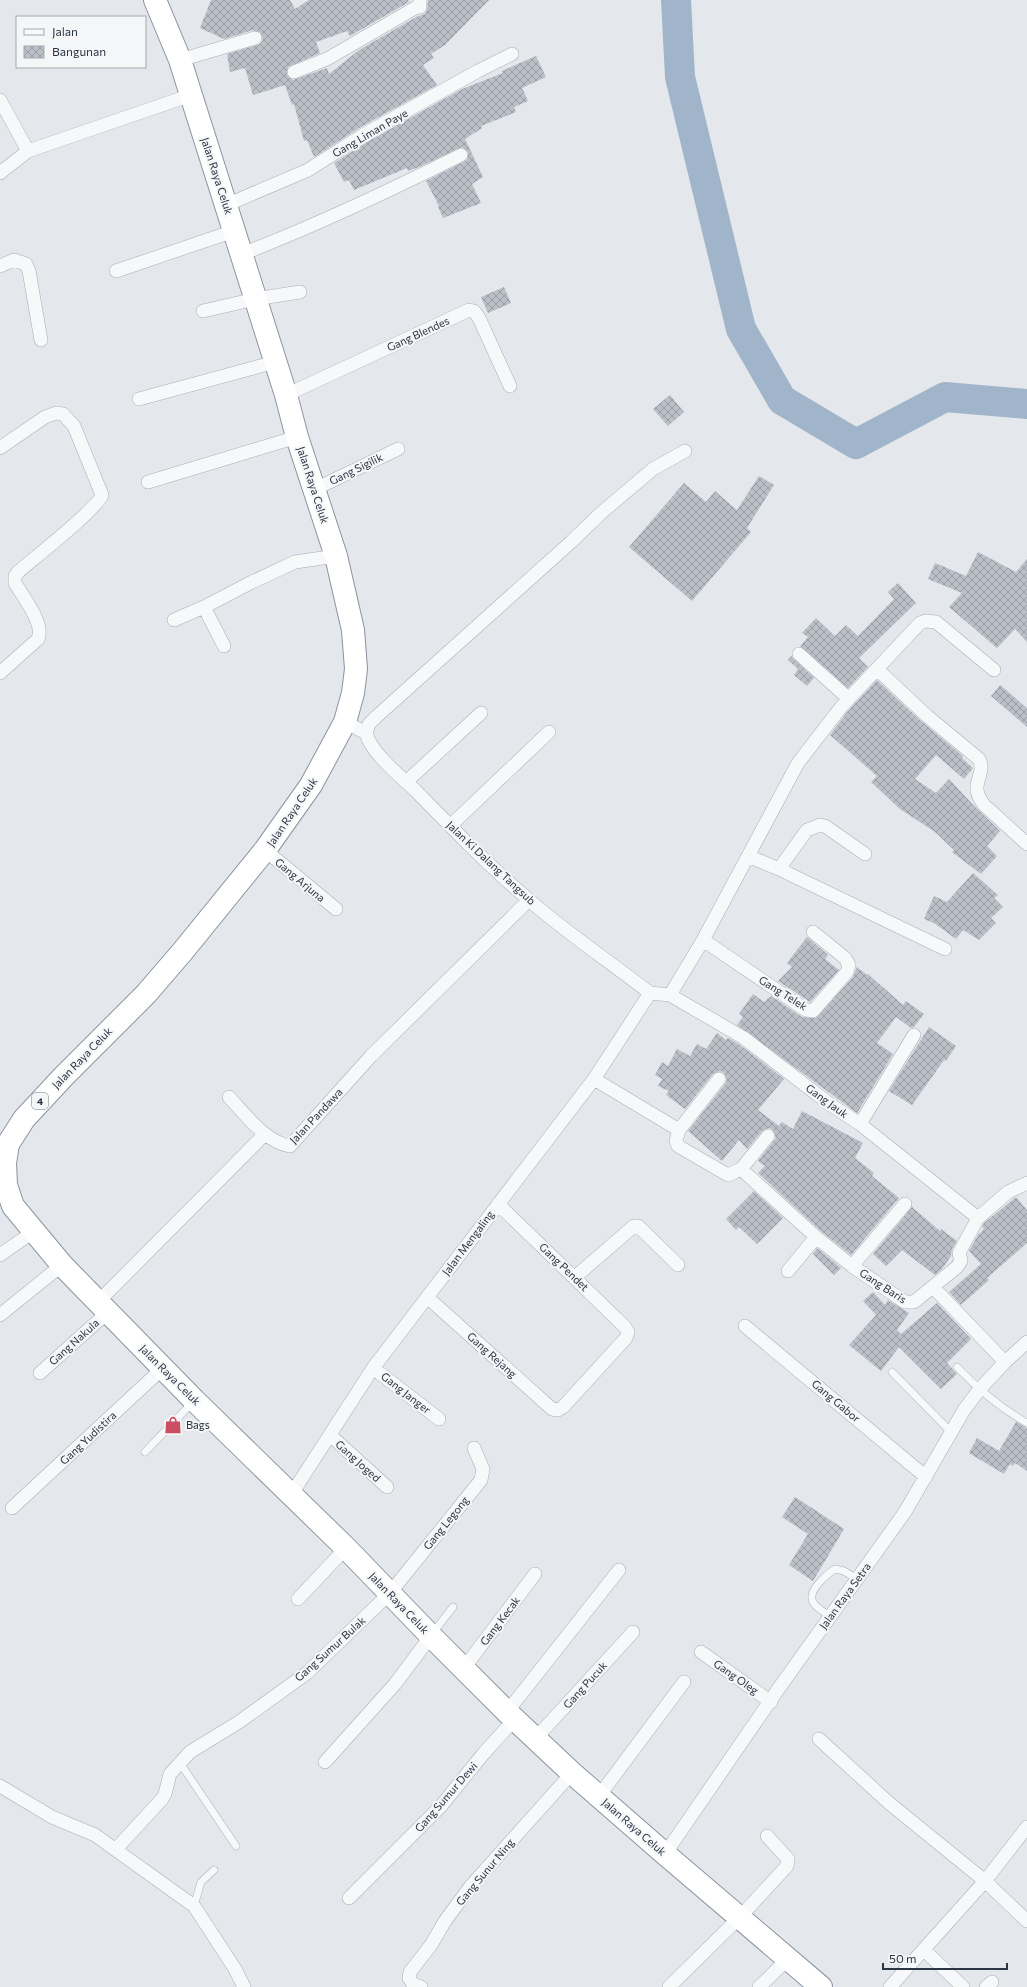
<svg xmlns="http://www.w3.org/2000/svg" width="1027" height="1987" font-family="Commissioner,sans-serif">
<defs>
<pattern id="building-cross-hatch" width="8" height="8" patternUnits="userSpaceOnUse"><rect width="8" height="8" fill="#bbc0c8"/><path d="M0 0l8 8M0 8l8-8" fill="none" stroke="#989da4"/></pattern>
</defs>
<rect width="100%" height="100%" fill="#e4e7eb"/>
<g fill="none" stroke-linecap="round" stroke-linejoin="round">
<path stroke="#a1b5ca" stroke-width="30" d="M676,0L680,77L741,329L782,400L856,444L945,397L1027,404"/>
</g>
<path fill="url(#building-cross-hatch)" d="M211,0H290L295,9L309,0H408L409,2L350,36L347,31L316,42L320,53L288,67L287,75L293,80L327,68L329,74L359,50L418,16L425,14L427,10L428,0H489L445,45L431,54L434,58L423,65L437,85L359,128L314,157L307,140L304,141L294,104L292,105L285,85L253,95L245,68L230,72L227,54L260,44L263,40L261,33L253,30L224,39L200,28Z
M536,56L546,77L522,88L528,101L514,107L516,112L481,126L482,128L465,139L483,177L472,184L481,203L443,218L438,207L439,206L426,181L467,160L468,152L462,147L419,167L408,171L407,168L354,190L349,180L344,182L334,163L367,142L462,89L503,73L502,71Z
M504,287L511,303L488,313L481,297Z
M670,395L684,412L668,426L653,409Z
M759,476L774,485L747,528L751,532L692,601L629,547L684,483L706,502L715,491L737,510Z
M978,552L1016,572L1027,559V642L1015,629L997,648L949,607L962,593L928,579L935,563L966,576Z
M898,583L916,603L859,658L868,667L848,688L800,646L808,637L802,633L816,618L835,636L846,625L858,636L894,599L888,592Z
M791,656L814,678L807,686L794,675L798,669L788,660Z
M877,680L922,722L963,756L962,758L973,768L964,779L936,755L915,779L936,793L949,779L976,808L1000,831L987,846L997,856L981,874L952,852L954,850L935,832L900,809L871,782L877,776L830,735L848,711Z
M1000,685L1027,708V727L991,696Z
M973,873L998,895L994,898L1003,907L991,918L996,923L979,940L963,930L956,939L934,923L924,919L934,896L947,902Z
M807,937L828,955L825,959L839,970L810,1002L778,981L792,967L787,963Z
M857,967L867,975L868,974L903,1005L906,1001L924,1014L914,1027L911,1028L896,1017L877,1043L893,1054L857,1113L737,1025L743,1017L739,1014L753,994L764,1002L771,996L802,1017L816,1018L853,977Z
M929,1027L956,1046L946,1061L944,1060L912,1105L889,1091Z
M717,1033L726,1040L728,1038L740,1045L784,1079L758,1110L779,1126L782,1122L793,1129L802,1111L863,1143L855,1158L874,1173L872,1176L899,1198L851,1255L821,1231L758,1173L765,1166L758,1161L776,1138L773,1130L769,1128L762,1131L747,1149L739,1140L722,1161L688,1131L725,1084L727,1080L724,1073L720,1071L713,1074L685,1109L666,1095L669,1091L658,1086L662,1079L655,1075L662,1062L668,1066L677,1049L690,1056L697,1044L706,1049Z
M754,1191L783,1218L757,1244L739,1227L736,1230L726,1219Z
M1016,1197L1027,1210V1243L987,1278L989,1280L961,1305L949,1292L981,1264L969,1251L978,1235L984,1229L982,1227L984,1223Z
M912,1207L940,1231L941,1229L957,1241L952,1249L951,1256L942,1269L935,1275L902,1250L886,1266L873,1254Z
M817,1248L841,1268L834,1275L813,1254Z
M873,1292L885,1305L888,1300L909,1313L897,1330L901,1334L937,1303L971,1339L947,1363L957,1374L941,1389L899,1347L881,1371L849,1345L876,1315L863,1301Z
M1016,1422L1027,1428V1471L1015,1463L1013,1466L1010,1464L1004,1474L969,1453L977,1438L999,1451Z
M795,1497L844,1529L813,1581L789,1565L808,1534L782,1517Z"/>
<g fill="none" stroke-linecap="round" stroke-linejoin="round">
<g stroke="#a9aeb5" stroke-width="8">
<path id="service" d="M957,1367C978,1389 1000,1408 1027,1423
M892,1372L951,1432
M145,1452L193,1402
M830,1616C824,1612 817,1609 813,1602C807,1591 826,1575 835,1569L844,1571L857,1579
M432,1634L453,1607
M180,1763L236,1846
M194,1906L201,1882L214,1870"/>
</g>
<g stroke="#a9aeb5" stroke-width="14">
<path id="minor" d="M180,60L255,38
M294,72L327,59L415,8L420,7V0
M0,100L28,151
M0,173L28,151L191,95
M226,205L308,170L363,135L478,71L512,54
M242,254C317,225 389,191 461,155
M0,266L14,260L26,264L29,271L41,340
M116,271L234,231
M203,311L255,299L300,292
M286,395L469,310L474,311L479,318L510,386
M139,399L275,362
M0,448L45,417L56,413L63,414L74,426L102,495C97,509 33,559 18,572L15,576V583C23,597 45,624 38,639L0,673
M148,482L297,437
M315,489L398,449
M204,607L224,646
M174,620L204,607L252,582L295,562L336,556
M799,654L849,699
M877,669L927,716L979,759C985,770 976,779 977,790C978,796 981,801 984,805L1027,844
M345,722L366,733C371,753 400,776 415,790C452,828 489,866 529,900C567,933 610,962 650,993
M366,733L369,724L376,717L571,542L601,513L653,469L685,451
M406,782L481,713
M450,826L549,732
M265,850L336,909
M748,856L779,869L945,949
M779,869L807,830L820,825L825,826L865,854
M703,940L806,1010L813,1011L847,972L849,965L845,958L813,932
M650,993L670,995L703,940L798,763L842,706L920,623L926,621L936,622L994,670
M670,995L744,1038L831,1105L860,1124L978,1218
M594,1079L679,1130
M719,1079L679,1130L676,1141L678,1146L728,1175L741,1169L768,1136
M229,1097C245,1114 265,1142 290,1146L371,1056L529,900
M860,1124L914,1035
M741,1169L816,1237L852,1266L905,1302H914L957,1267L961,1261L959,1253L978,1218L1008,1192L1027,1183
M0,1255L33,1232
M852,1266L905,1204
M788,1271L816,1237
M575,1277L634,1226H638L678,1265
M933,1287L1005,1362
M427,1297L552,1409L558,1410L563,1407L626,1338L628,1332L625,1327L498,1204
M98,1302L265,1134
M0,1315L62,1265
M745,1326L926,1477
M373,1368L439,1419
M40,1373L108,1312
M330,1435L387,1487
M291,1495L373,1368L594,1079L650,993
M12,1508L163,1368
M298,1599L346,1548
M701,1652L771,1702
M464,1668L535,1574
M507,1712L619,1570
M536,1738L633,1632
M819,1739L889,1803L985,1881L1027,1921
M325,1762L395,1684L431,1636
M0,1786L52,1817L95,1835L194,1906L235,1969L244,1987
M599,1796L684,1682
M116,1849L162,1799L165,1794L170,1774L190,1752L239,1722L307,1673L390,1593L481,1480L483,1469L474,1448
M665,1854L779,1688L905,1512L964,1410L979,1390L1005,1362L1027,1342
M349,1898L441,1806L484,1753L515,1719
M924,1950L963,1987
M421,1987L413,1984L409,1978L410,1972L431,1945L445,1921L470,1887L572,1773
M669,1987L740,1917L787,1866L788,1859L767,1836
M759,1987L788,1959
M890,1987L985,1881L1027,1827
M986,1987L992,1982"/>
</g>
<g stroke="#8c94a2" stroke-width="24">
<path id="trunk" d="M155,0L180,60L191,95L286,395L297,437L336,556L353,630L356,669L353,693L345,722L311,785L265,850L183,951L146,994L63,1077L24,1119L8,1144L5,1163L6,1185L13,1206L62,1265L194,1400L346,1548L431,1636L507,1712L572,1773L665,1854L821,1987"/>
</g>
<use href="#service" stroke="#f7f8fa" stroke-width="7"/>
<use href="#minor" stroke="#f7f8fa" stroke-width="13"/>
<use href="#trunk" stroke="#fff" stroke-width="22"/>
</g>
<defs>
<g id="shop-bare" transform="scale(1.38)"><path d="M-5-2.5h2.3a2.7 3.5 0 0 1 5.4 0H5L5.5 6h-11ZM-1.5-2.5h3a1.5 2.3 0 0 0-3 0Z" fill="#ca4f62" stroke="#f4f6f8" stroke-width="2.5" paint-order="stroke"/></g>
</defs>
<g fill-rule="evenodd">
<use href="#shop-bare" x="173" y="1425"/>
</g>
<g text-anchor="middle" stroke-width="4" stroke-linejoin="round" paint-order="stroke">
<rect fill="#f4f6f8" stroke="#686f79" stroke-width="1" x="32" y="1093" width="16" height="16" rx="3"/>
<g font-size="10" font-weight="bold" fill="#2c3543">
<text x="40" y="1105">4</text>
</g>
<g font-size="11" fill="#2c3543" stroke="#f4f6f8">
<text transform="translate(370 133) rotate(-30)" y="4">Gang Liman Paye</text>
<text transform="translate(217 176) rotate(72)" y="4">Jalan Raya Celuk</text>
<text transform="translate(418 334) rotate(-25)" y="4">Gang Blendes</text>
<text transform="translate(356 469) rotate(-26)" y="4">Gang Sigilik</text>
<text transform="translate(313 485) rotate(72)" y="4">Jalan Raya Celuk</text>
<text transform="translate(292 812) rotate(-56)" y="4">Jalan Raya Celuk</text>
<text transform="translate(491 863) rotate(43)" y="4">Jalan Ki Dalang Tangsub</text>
<text transform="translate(300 880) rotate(40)" y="4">Gang Arjuna</text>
<text transform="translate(783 993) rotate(32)" y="4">Gang Telek</text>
<text transform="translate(82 1058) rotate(-46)" y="4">Jalan Raya Celuk</text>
<text transform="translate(827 1101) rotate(36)" y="4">Gang Jauk</text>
<text transform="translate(316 1116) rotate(-47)" y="4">Jalan Pandawa</text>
<text transform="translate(468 1243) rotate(-53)" y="4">Jalan Mengaling</text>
<text transform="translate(564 1267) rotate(44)" y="4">Gang Pendet</text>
<text transform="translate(883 1286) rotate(33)" y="4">Gang Baris</text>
<text transform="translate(74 1342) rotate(-42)" y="4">Gang Nakula</text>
<text transform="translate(492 1355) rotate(42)" y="4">Gang Rejang</text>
<text transform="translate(170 1375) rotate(45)" y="4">Jalan Raya Celuk</text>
<text transform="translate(406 1393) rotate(38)" y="4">Gang Janger</text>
<text transform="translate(836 1401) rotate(40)" y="4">Gang Gabor</text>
<text transform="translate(88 1438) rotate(-43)" y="4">Gang Yudistira</text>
<text transform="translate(358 1461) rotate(42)" y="4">Gang Joged</text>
<text transform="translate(446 1523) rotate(-51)" y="4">Gang Legong</text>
<text transform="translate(845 1596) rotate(-54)" y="4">Jalan Raya Setra</text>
<text transform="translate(399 1603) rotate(46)" y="4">Jalan Raya Celuk</text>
<text transform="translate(500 1621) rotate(-53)" y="4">Gang Kecak</text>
<text transform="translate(330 1649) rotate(-42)" y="4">Gang Sumur Bulak</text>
<text transform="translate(736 1677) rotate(35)" y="4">Gang Oleg</text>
<text transform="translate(585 1685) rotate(-48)" y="4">Gang Pucuk</text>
<text transform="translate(446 1797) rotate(-49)" y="4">Gang Sumur Dewi</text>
<text transform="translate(634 1827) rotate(41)" y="4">Jalan Raya Celuk</text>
<text transform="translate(485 1872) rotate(-50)" y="4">Gang Sunur Ning</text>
</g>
<g font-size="11" fill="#2c3543" stroke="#f4f6f8" text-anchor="start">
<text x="186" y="1429">Bags</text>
</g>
</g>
<rect x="16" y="16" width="130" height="52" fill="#f4f6f8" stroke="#a4a9b0"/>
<rect x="24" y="29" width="20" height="6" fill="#f7f8fa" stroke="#a4a9b0"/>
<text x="52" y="36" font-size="12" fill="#2c3543">Jalan</text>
<rect x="24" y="46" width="20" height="12" fill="url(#building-cross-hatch)" stroke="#a4a9b0"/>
<text x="52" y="56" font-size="12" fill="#2c3543">Bangunan</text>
<path d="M883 1963v6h124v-6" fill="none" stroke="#2c3543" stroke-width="2"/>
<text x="889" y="1963" font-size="12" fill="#2c3543" stroke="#f4f6f8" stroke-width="3" paint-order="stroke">50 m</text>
</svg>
